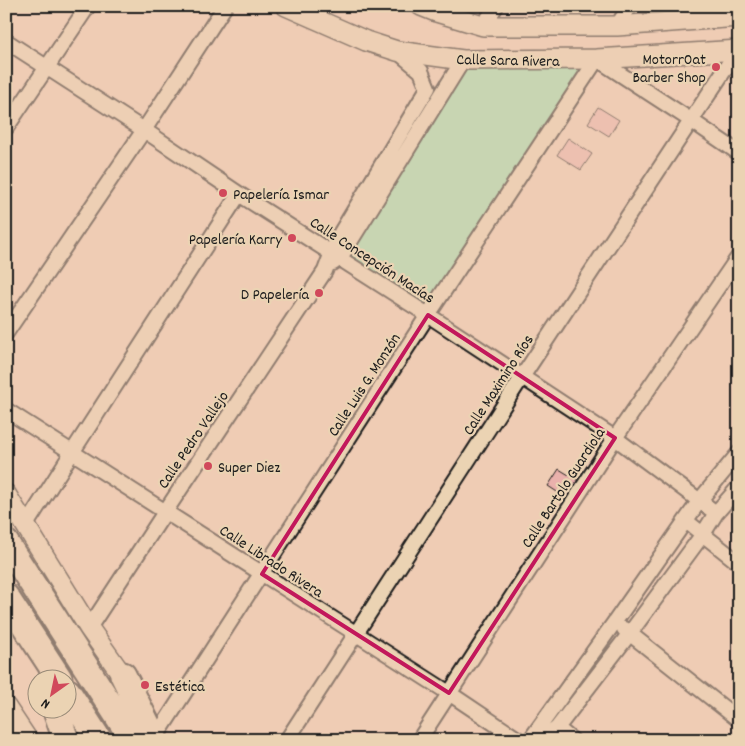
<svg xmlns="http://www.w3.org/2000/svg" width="745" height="746" font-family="Dekko,sans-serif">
<rect width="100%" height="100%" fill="#efccb4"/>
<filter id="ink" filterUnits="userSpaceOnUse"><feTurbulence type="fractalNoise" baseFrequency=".02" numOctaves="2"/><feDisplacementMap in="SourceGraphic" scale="10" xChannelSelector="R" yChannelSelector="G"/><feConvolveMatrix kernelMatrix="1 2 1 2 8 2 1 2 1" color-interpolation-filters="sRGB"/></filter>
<g filter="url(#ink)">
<path fill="#99e1b0" stroke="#5a7e66" d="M590,62L428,314L340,258L465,64Z"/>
<path fill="#eab1ac" stroke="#1c1c1c" d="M598,107L619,120L609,136L588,123Z
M568,138L592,154L581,170L557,155Z
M559,469L582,483L571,501L548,486Z"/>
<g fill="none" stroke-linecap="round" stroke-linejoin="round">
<g stroke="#1c1c1c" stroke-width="18">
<path id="street" d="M483,26L496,6
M617,26L630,6
M6,41L144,130L239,194L428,315L615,438L716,513
M6,128L88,6
M333,263L340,258L463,60
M6,333L144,130L225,6
M6,410L449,693L519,740
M686,521L739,563
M26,525L73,451L239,194
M89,628L165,512L325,271L337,239L428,88L421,71L397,51
M624,629L739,720
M557,728L572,740
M161,729L428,315L597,59L692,121L739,153
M287,740L522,377L739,48
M419,740L615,438L739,256
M530,740L614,623L700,500L739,453
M542,740L557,728L630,633L703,534L716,513L739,487"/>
</g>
<g stroke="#1c1c1c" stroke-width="22">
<path id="secondary" d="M286,6L366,41L397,51L463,60L597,59L739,50
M421,6L436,12L483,26H617L739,17
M6,494L89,628L130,686
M6,707L28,740"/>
</g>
<g stroke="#1c1c1c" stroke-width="29">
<path id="highway" d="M6,543L133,740
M6,597L59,678
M123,675L155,740
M68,692L99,740
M55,708L66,740"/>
</g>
<use href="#street" stroke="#ebd3b3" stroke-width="14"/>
<use href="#secondary" stroke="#ebd3b3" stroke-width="19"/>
<use href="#highway" stroke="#ebd3b3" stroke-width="25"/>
</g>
</g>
<path d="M0 0H745V746H0ZM428,315L615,438L449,693L262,574Z" fill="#efccb4" fill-opacity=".55" fill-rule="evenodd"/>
<path fill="none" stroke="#c2185b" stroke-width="4" stroke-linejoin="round" d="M428,315L615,438L449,693L262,574Z"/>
<g fill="#d1495b" stroke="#ebd3b3" stroke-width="2">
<circle cx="716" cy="67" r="5"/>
<circle cx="223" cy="193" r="5"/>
<circle cx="292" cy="238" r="5"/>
<circle cx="319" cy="293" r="5"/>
<circle cx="208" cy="466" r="5"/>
<circle cx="145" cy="685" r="5"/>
</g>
<g text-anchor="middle" stroke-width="4.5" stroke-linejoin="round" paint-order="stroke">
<g font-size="16" fill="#1c1c1c" stroke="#ebd3b3" text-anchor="end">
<text x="706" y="64">Motorr0at<tspan x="706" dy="18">Barber Shop</tspan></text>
<text x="233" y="199" text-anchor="start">Papelería Ismar</text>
<text x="282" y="244">Papelería Karry</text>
<text x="309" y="299">D Papelería</text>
<text x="218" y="472" text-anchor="start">Super Diez</text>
<text x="155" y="691" text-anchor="start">Estética</text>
</g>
<g font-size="16" fill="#1c1c1c" stroke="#ebd3b3">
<text transform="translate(508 59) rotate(1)" y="6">Calle Sara Rivera</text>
<text transform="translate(373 259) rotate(33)" y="6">Calle Concepción Macías</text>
<text transform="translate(363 384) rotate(-57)" y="6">Calle Luis G. Monzón</text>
<text transform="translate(497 384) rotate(-57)" y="6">Calle Maximino Ríos</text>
<text transform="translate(192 439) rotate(-56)" y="6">Calle Pedro Vallejo</text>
<text transform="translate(562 487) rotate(-57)" y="6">Calle Bartolo Guardiola</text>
<text transform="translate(272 560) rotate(33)" y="6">Calle Librado Rivera</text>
</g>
</g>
<rect width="745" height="746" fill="none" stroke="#ebd3b3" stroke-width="25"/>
<rect x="12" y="12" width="720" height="721" fill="none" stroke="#1c1c1c" stroke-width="2" filter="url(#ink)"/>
<g transform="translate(52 694) rotate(213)"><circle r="24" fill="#ebd3b3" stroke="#988a77"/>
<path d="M0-4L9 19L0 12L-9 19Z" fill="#d1495b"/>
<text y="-8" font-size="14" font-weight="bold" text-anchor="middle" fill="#1c1c1c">N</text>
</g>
</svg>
